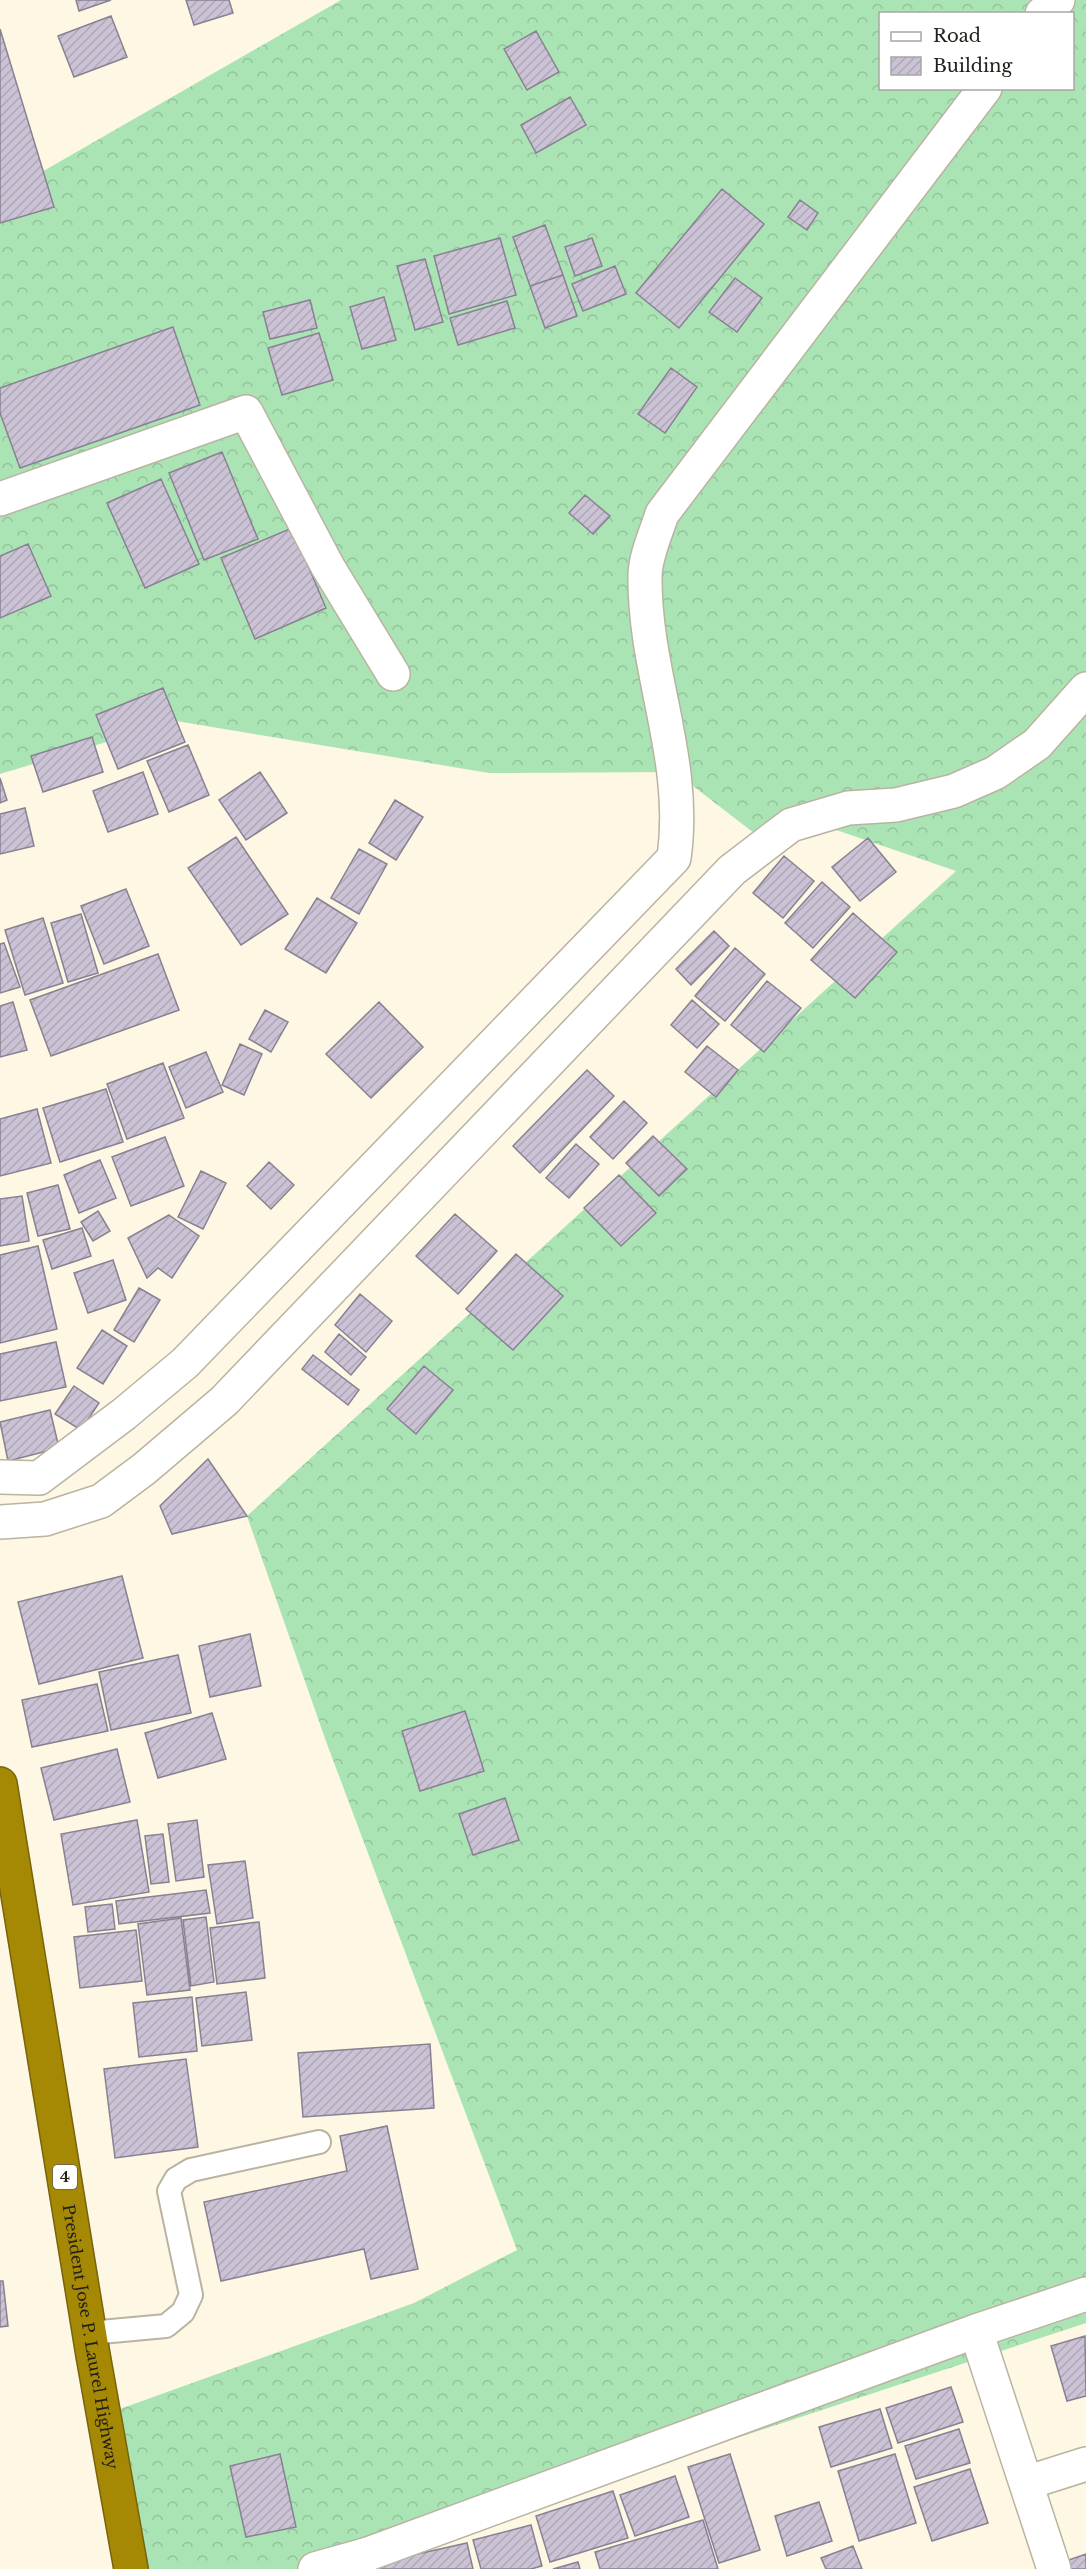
<svg xmlns="http://www.w3.org/2000/svg" width="1086" height="2569" font-family="'Libre Baskerville',serif">
<defs>
<pattern id="forest-crowns" width="20" height="18" patternUnits="userSpaceOnUse" patternTransform="scale(1.5)"><rect width="20" height="18" fill="#aae4b4"/><path d="M2 6a3 3 0 1 1 6 0M12 15a3 3 0 1 1 6 0" fill="none" stroke="#92c39a"/></pattern>
<pattern id="building-hatch" width="6" height="6" patternUnits="userSpaceOnUse" patternTransform="scale(1.5)"><rect width="6" height="6" fill="#cbc3d5"/><path d="M-1 1l2-2M0 6l6-6M5 7l2-2" fill="none" stroke="#aea7b6"/></pattern>
</defs>
<rect width="100%" height="100%" fill="#fdf7e3"/>
<path fill="url(#forest-crowns)" fill-rule="evenodd" d="M341,0H1086V2323L606,2481L311,2569H132L106,2414L414,2303L517,2250L327,1744L247,1516L956,871L807,820L767,843L675,772L489,773L176,721L0,774V196ZM880,14H1072V88H880Z"/>
<path fill="url(#building-hatch)" stroke="#888192" stroke-width="1.5" d="M76,0H111L79,11Z
M186,0H229L233,13L194,25Z
M111,16L127,57L74,77L58,36Z
M0,29L54,207L0,223Z
M536,31L559,72L527,90L504,49Z
M570,97L586,125L536,153L521,125Z
M722,189L764,224L679,328L636,293Z
M800,200L818,213L807,230L788,217Z
M545,225L563,275L530,286L513,237Z
M500,238L516,295L449,314L434,256Z
M592,238L602,266L575,276L565,247Z
M425,259L443,322L415,330L397,266Z
M615,266L626,294L583,311L572,284Z
M563,275L577,316L545,328L530,286Z
M735,278L762,298L737,332L709,312Z
M384,297L396,340L362,349L350,307Z
M310,300L317,328L270,339L263,312Z
M507,301L515,328L458,345L450,318Z
M173,327L200,405L20,468L0,413V388Z
M319,333L333,380L282,395L268,348Z
M671,368L697,387L665,433L638,414Z
M222,452L258,539L204,560L169,473Z
M161,479L199,564L145,588L107,503Z
M585,495L610,516L593,534L569,513Z
M292,528L326,608L255,639L221,558Z
M28,544L51,596L0,618V556Z
M163,688L185,742L118,769L96,715Z
M92,737L103,772L43,792L31,756Z
M188,745L209,795L169,812L147,761Z
M143,772L158,814L108,832L93,791Z
M260,772L287,813L246,840L219,800Z
M0,778L7,800L0,803Z
M395,800L423,817L396,860L369,843Z
M25,808L34,846L0,854V814Z
M236,837L288,914L241,945L188,868Z
M868,838L896,872L860,901L832,867Z
M359,849L387,864L359,914L331,898Z
M784,856L814,881L783,918L753,893Z
M822,882L850,907L813,948L785,923Z
M126,889L149,946L104,964L81,906Z
M317,898L357,923L326,973L285,949Z
M853,913L897,952L855,998L811,960Z
M81,914L98,973L68,982L51,923Z
M43,918L63,983L25,995L5,930Z
M714,931L729,946L691,985L676,969Z
M4,943L20,987L0,993V944Z
M735,948L765,974L725,1021L695,996Z
M158,954L179,1010L51,1056L30,1000Z
M767,981L801,1008L764,1052L731,1025Z
M692,1000L719,1024L697,1048L671,1025Z
M13,1002L27,1050L0,1057V1006Z
M379,1002L423,1047L371,1098L326,1054Z
M265,1010L288,1022L271,1052L249,1039Z
M240,1044L262,1054L244,1095L222,1085Z
M707,1046L738,1070L716,1097L685,1072Z
M206,1052L223,1092L186,1108L169,1067Z
M163,1063L184,1118L127,1139L107,1084Z
M587,1070L614,1096L540,1173L513,1146Z
M106,1089L123,1142L60,1162L43,1108Z
M624,1101L647,1123L613,1159L590,1137Z
M37,1109L51,1163L0,1176V1119Z
M653,1136L687,1169L659,1196L626,1163Z
M165,1137L184,1186L131,1206L112,1157Z
M576,1144L599,1164L569,1198L546,1178Z
M100,1160L116,1198L79,1213L64,1175Z
M269,1162L294,1185L271,1209L247,1186Z
M201,1171L226,1183L203,1229L178,1217Z
M619,1175L656,1213L621,1246L584,1208Z
M58,1185L70,1229L38,1236L27,1193Z
M22,1196L29,1241L0,1246V1199Z
M98,1211L110,1231L93,1241L81,1222Z
M455,1214L497,1251L458,1294L416,1256Z
M169,1215L199,1236L172,1278L158,1268L147,1278L128,1238Z
M82,1228L91,1256L52,1269L43,1240Z
M38,1246L57,1329L0,1343V1255Z
M516,1254L563,1296L513,1350L466,1309Z
M113,1260L126,1300L88,1313L74,1273Z
M139,1288L160,1300L134,1342L114,1330Z
M360,1294L392,1321L366,1352L335,1325Z
M102,1330L127,1346L103,1384L77,1368Z
M339,1334L366,1357L351,1375L325,1352Z
M56,1342L66,1387L0,1401V1354Z
M313,1355L359,1390L348,1405L302,1369Z
M424,1366L453,1390L416,1434L387,1409Z
M74,1386L99,1403L81,1430L55,1414Z
M50,1410L59,1448L8,1461L0,1422Z
M208,1459L247,1516L172,1534L160,1506Z
M122,1576L143,1658L39,1684L18,1602Z
M250,1634L261,1686L210,1697L199,1646Z
M178,1655L191,1713L111,1730L99,1672Z
M97,1684L108,1731L32,1747L22,1700Z
M465,1711L484,1771L420,1791L402,1731Z
M212,1713L226,1759L158,1778L145,1733Z
M117,1749L130,1802L54,1820L41,1768Z
M505,1798L519,1840L473,1855L459,1814Z
M137,1820L149,1892L73,1905L61,1834Z
M197,1820L204,1877L176,1881L168,1824Z
M163,1834L169,1882L151,1884L145,1836Z
M245,1861L253,1918L217,1924L208,1865Z
M206,1890L210,1913L119,1924L116,1901Z
M112,1904L115,1929L88,1932L85,1907Z
M206,1917L214,1982L191,1986L183,1920Z
M181,1918L190,1990L147,1995L138,1924Z
M259,1922L265,1978L217,1984L210,1928Z
M136,1930L142,1981L80,1988L74,1937Z
M246,1992L252,2040L202,2046L196,1998Z
M192,1997L197,2051L139,2057L133,2003Z
M430,2044L434,2108L303,2117L298,2053Z
M186,2059L198,2147L115,2158L104,2069Z
M387,2126L418,2269L371,2279L364,2249L221,2281L204,2202L347,2171L340,2136Z
M0,2281H3L8,2326L0,2327Z
M1085,2336L1086,2396L1067,2401L1051,2346Z
M951,2387L963,2422L898,2443L886,2408Z
M880,2409L892,2448L831,2467L819,2427Z
M959,2429L970,2463L916,2479L905,2446Z
M280,2454L296,2527L246,2537L230,2466Z
M730,2454L760,2550L719,2563L688,2467Z
M895,2454L916,2523L859,2541L838,2471Z
M970,2469L988,2523L932,2541L914,2487Z
M675,2476L689,2517L635,2536L620,2495Z
M613,2491L628,2538L550,2562L536,2516Z
M819,2502L832,2541L787,2556L775,2516Z
M703,2520L718,2569H600L595,2552Z
M531,2525L542,2566L531,2569H481L473,2540Z
M467,2543L473,2569H378L377,2563Z
M853,2546L862,2569H826L821,2558Z
M1086,2554V2569H1065L1063,2562Z
M578,2562L580,2569H553Z"/>
<g fill="none" stroke-linecap="round" stroke-linejoin="round">
<g stroke="#b9b4a1" stroke-width="26">
<path id="lane" d="M90,2333L166,2326L183,2312L191,2295L169,2191L176,2179L191,2170L319,2142"/>
</g>
<g stroke="#b9b4a1" stroke-width="36">
<path id="street" d="M1042,14L1058,0
M0,499L246,412L328,567L393,674
M0,1477L39,1478L124,1414L185,1363L674,858C688,759 644,673 645,576C645,557 656,533 662,514L985,88
M0,1522L45,1519L101,1501L144,1469L224,1401L732,870L791,825L848,808L896,805L954,791L995,773L1037,744L1086,689
M976,2331L1054,2569
M1026,2483L1086,2464
M315,2569L368,2554L976,2331L1086,2294"/>
</g>
<g stroke="#77640c" stroke-width="36">
<g id="highway">
<path id="s1" d="M0,1784L93,2355L131,2569"/>
</g>
</g>
<use href="#lane" stroke="#fff" stroke-width="22"/>
<use href="#street" stroke="#fff" stroke-width="33"/>
<use href="#highway" stroke="#a58905" stroke-width="33"/>
</g>
<g text-anchor="middle" stroke-width="4.5" stroke-linejoin="round" paint-order="stroke">
<rect fill="#fff" stroke="#64635e" stroke-width="1.5" x="53" y="2165" width="24" height="24" rx="4.5"/>
<g font-size="15" font-weight="bold" fill="#222019">
<text x="65" y="2182">4</text>
</g>
<g font-size="16" fill="#222019" stroke="#fff">
<text dy="6" stroke="none"><textPath href="#s1" startOffset="560">President Jose P. Laurel Highway</textPath></text>
</g>
</g>
<rect x="879" y="12" width="195" height="78" fill="#ffffff" stroke="#a7a6a3" stroke-width="1.5"/>
<rect x="891" y="32" width="30" height="9" fill="#ffffff" stroke="#a7a6a3" stroke-width="1.5"/>
<text x="933" y="42" font-size="18" fill="#222019">Road</text>
<rect x="891" y="57" width="30" height="18" fill="url(#building-hatch)" stroke="#a7a6a3" stroke-width="1.5"/>
<text x="933" y="72" font-size="18" fill="#222019">Building</text>
</svg>
